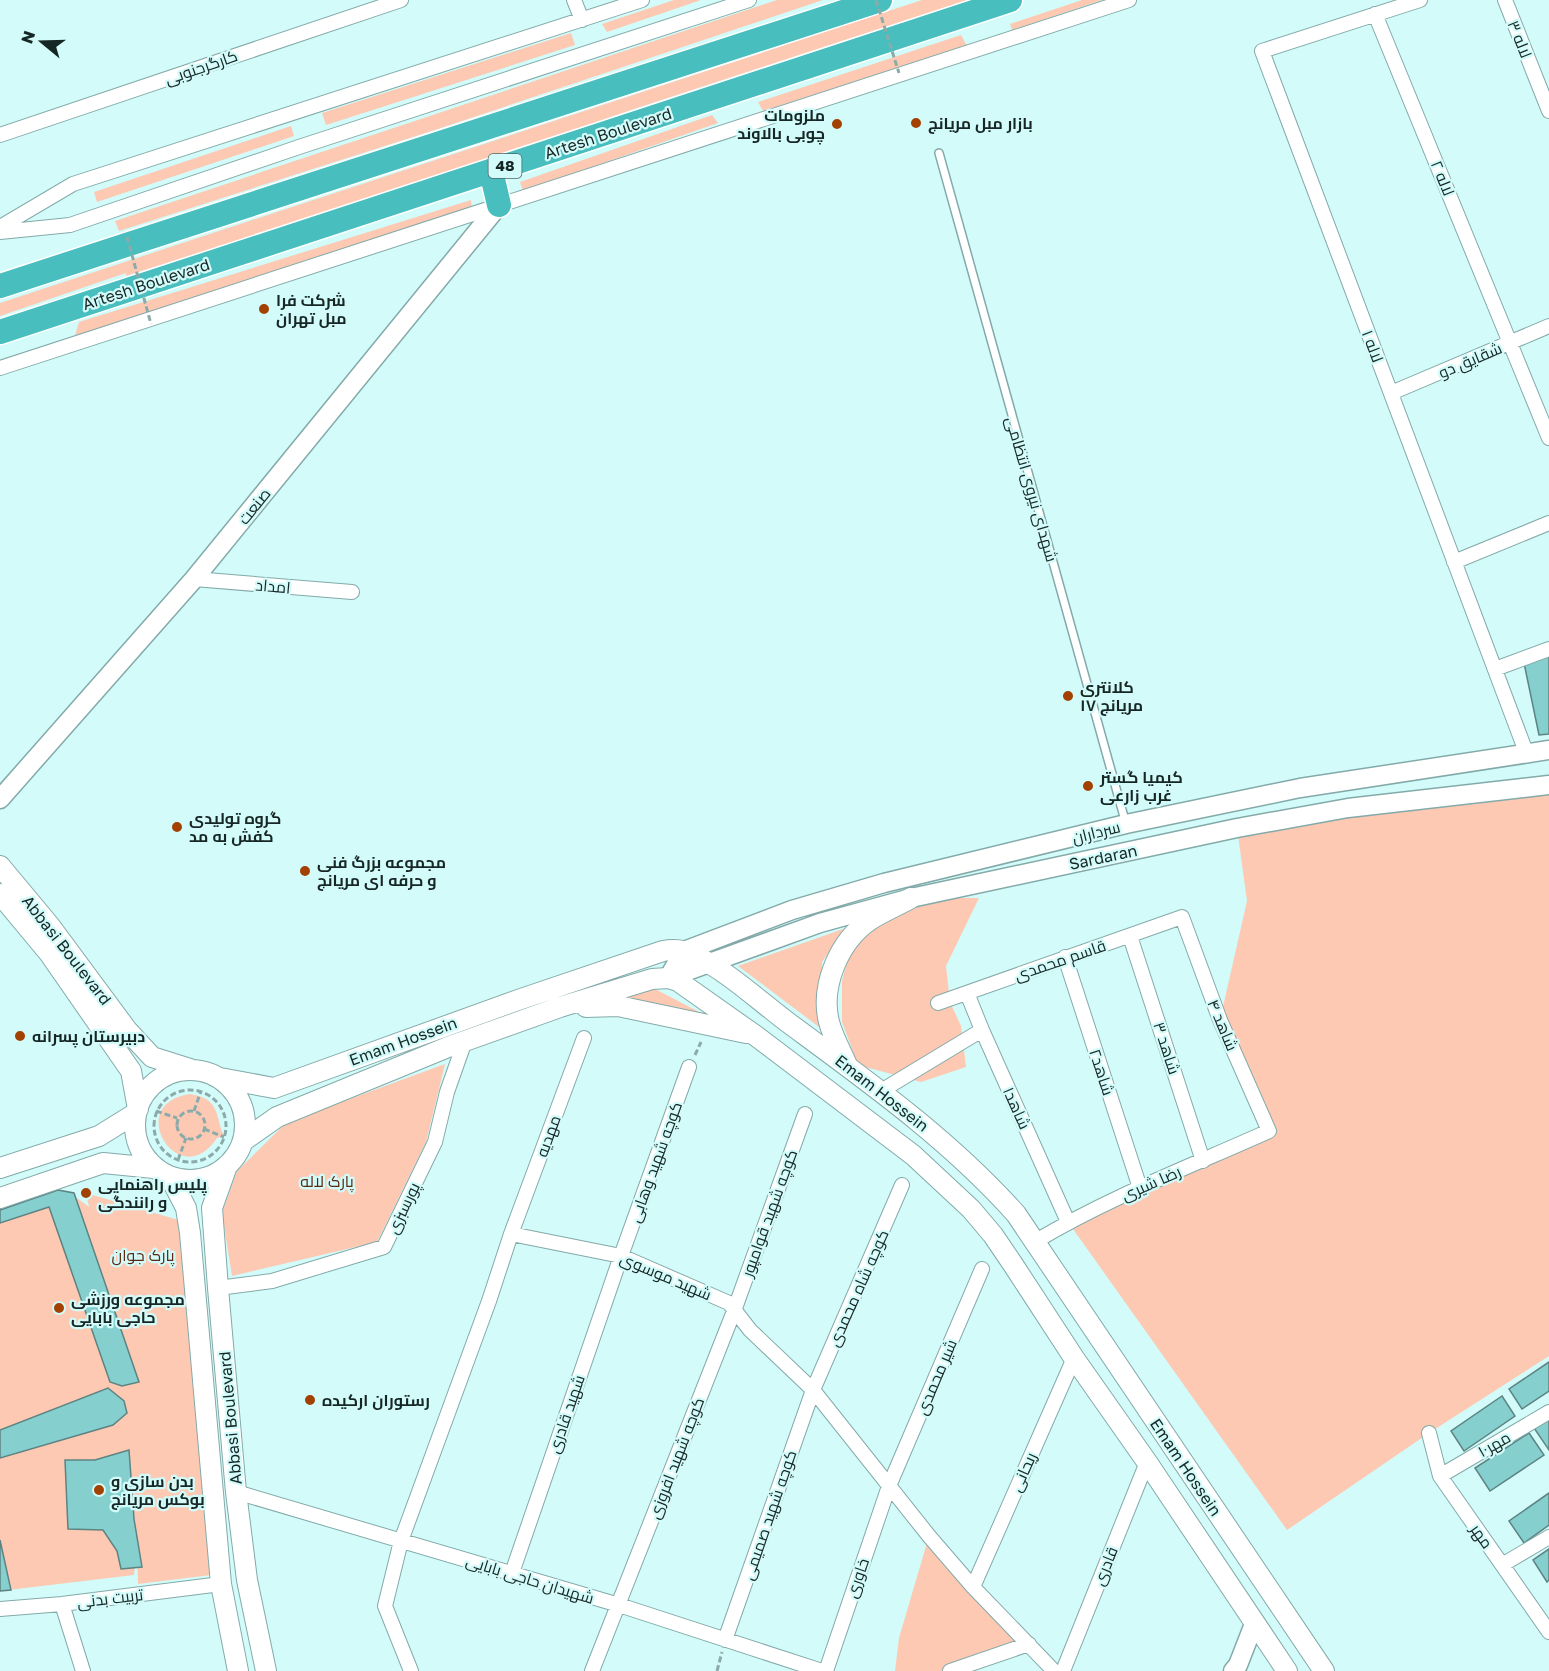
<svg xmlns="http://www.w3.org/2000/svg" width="1549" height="1671" font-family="'Golos Text',Cairo,sans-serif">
<rect width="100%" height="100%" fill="#d2fbfa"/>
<path fill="#fec9b2" d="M674,0H701L607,32L602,24Z
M777,0H823L438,129L119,231L115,221Z
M922,0H968L625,112L496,158L126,276V273L0,316V303Z
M1082,0H1102L1012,30L1010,24Z
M571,33L575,45L326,125L322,113Z
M961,35L967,46L763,111L758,102Z
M712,115L718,123L523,191L520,182Z
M291,126L294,136L97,202L94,192Z
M471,200L472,211L74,339L79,322Z
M1549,785V1356L1429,1433L1287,1530L1068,1222L1269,1131L1220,1020L1247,901L1237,828Z
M923,898H979L946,966L950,1002L961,1026L966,1067L921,1082L858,1065L842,1022V981L849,954L873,929Z
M846,928L822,962L823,1030L738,966Z
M655,989L709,1017L614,999Z
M445,1064L426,1142L377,1242L232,1276L222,1213L237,1171L287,1122Z
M190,1094C220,1099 215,1114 224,1137L217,1138C180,1195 122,1104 190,1094Z
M86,1193L182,1221L211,1575L138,1584L137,1541L134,1575L0,1591V1217L56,1199L77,1198L89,1207Z
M929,1536L1029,1644L950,1671H895L899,1638Z"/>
<path fill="#85d0cf" stroke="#5d8382" stroke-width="1.5" d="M1549,652V734L1539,735L1524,663Z
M58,1190L74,1193L139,1382L122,1386L110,1382L49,1207L0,1223V1210Z
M1549,1362V1391L1522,1409L1509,1389Z
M108,1388L124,1401L127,1413L113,1425L0,1458V1430Z
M1502,1396L1515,1416L1464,1451L1451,1431Z
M1549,1418V1450L1534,1428Z
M1529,1433L1544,1455L1490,1491L1475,1468Z
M129,1450L134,1519L142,1567L121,1569L117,1551L103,1530L68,1529L65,1460H95Z
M1549,1493V1525L1524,1543L1509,1521Z
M0,1540L11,1590L0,1591Z
M1549,1549V1580L1547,1582L1533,1560Z"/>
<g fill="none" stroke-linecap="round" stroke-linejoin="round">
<g stroke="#83aaa9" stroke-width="10">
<path id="service" d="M939,153L1126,824"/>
</g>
<g stroke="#83aaa9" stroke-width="16">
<path id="minor" d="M574,0L582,20
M1420,0L1262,51L1526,752
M1505,0L1549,111
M1375,14L1549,438
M0,135L401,0
M0,227L73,184L642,0
M0,232L70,225L299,147L749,0
M0,368L1129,0
M1391,393L1549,326
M1454,562L1549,523
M194,579L352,592
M1495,669L1549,649
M1130,936L1203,1161
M1065,957L1140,1188
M967,993L982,1030L1068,1222
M938,1003L1182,917L1220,1020L1269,1131C1191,1166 1110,1197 1036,1241
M881,1091L982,1030
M511,1234L621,1256L729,1303L750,1330L813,1390L929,1536L973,1587L1054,1671
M218,1288L272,1281L384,1247L435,1142L447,1092L465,1041
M1429,1433L1440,1476L1549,1632
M1440,1476L1549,1412
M236,1492L619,1605L822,1671
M1502,1565L1549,1537
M512,1573L621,1256L689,1067
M973,1587L1074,1358
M62,1604L83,1671
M0,1609L62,1604L221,1584
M725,1640L813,1390L902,1185
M411,1671L385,1606L401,1541L489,1301L511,1234L584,1038
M592,1671L734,1311L805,1114
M826,1671L889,1486L982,1269
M950,1671L1029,1644
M1063,1671L1147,1462"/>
</g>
<g stroke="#83aaa9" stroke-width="21">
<path id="tertiary" d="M0,799L194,579L499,205
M668,978L684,951L792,910L884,883L1126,824L1300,788L1549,750
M668,978L820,923L911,898L1237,828L1348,808L1549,785
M1233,1671L1238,1665L1254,1624"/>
</g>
<g stroke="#83aaa9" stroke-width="22">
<path id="secondary" d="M0,866L50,926L127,1030L152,1057L190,1069
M0,894L49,953L131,1071L138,1109
M586,1007L618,1006L746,1033
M847,1065C841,1051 833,1037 829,1022C820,986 839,941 870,920C882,912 897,906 911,898
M135 1125a55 55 0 1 1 110 0a55 55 0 1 1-110 0Z
M220,1078L274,1088L521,999L663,951C674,949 684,950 694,955C729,972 759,1001 790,1024C870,1083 950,1140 1016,1214L1324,1671
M243,1141L277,1117L448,1047L560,1007L652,979L668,978L678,981L756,1036L913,1155L971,1209L993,1235L1014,1266L1074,1358L1147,1462L1287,1671
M227,1166L212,1208L218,1288L236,1492L247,1580L266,1671
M0,1168L99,1136L136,1113
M170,1177L186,1208L190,1233L221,1584L238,1671
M0,1198L103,1163L154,1168"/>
</g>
<g stroke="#fff" stroke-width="27">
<path id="trunk" d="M491,171L499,205
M0,286L880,0
M0,332L1010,0"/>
</g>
<path stroke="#8babaa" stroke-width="3" stroke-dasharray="6 3" stroke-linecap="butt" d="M695,1055L701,1042
M154 1126a36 36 0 1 1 72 0a36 36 0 1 1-72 0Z
M177 1125a14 14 0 1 1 28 0a14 14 0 1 1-28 0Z
M156,1111L177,1118
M194,1111L201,1091
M204,1129L224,1137
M178,1160L186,1138
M717,1671L722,1652"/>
<use href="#service" stroke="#fff" stroke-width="7"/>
<use href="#minor" stroke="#fff" stroke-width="14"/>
<use href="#tertiary" stroke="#fff" stroke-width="18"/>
<use href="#secondary" stroke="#fff" stroke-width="20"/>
<use href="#trunk" stroke="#48bebe" stroke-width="24"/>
<path stroke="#8babaa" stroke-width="3" stroke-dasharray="6 3" stroke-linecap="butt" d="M876,0L899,73
M127,237L151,324"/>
</g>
<g fill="#a34102" stroke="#d2fbfa" stroke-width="2">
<circle cx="916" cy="123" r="6"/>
<circle cx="837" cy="124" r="6"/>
<circle cx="264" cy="309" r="6"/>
<circle cx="1068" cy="696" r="6"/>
<circle cx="1088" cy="786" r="6"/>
<circle cx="177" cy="827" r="6"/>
<circle cx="305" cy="871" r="6"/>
<circle cx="20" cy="1036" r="6"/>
<circle cx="86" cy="1193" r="6"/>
<circle cx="59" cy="1308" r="6"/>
<circle cx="310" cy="1400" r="6"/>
<circle cx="99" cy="1490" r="6"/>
</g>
<g text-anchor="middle" stroke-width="4.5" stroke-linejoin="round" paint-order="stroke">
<rect fill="#d2fbfa" stroke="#4e6665" stroke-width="1.5" x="488.5" y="154" width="33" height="24" rx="4.5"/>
<g font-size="15" font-weight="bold" fill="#162625">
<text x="505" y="171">48</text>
</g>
<g font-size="16" fill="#162625" stroke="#d2fbfa">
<text transform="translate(1520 39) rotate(68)" y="6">لاله ۳</text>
<text transform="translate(201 67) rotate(-19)" y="6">کارگرجنوبی</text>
<text transform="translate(608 133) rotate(-18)" y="6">Artesh Boulevard</text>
<text transform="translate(1443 178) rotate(68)" y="6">لاله ۲</text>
<text transform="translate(146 284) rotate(-18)" y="6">Artesh Boulevard</text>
<text transform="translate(1373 346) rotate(69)" y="6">لاله ۱</text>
<text transform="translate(1470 360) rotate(-23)" y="6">شقایق دو</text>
<text transform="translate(1032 489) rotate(74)" y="6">شهدای نیروی انتظامی</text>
<text transform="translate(254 506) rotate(-51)" y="6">صنعت</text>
<text transform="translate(273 586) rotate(5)" y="6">امداد</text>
<text transform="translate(1096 832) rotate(-14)" y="6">سرداران</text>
<text transform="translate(1103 857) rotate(-12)" y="6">Sardaran</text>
<text transform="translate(67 950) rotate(52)" y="6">Abbasi Boulevard</text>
<text transform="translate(1060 960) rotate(-19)" y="6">قاسم محمدی</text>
<text transform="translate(1223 1025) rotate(67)" y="6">شاهد ۴</text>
<text transform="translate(403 1041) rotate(-20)" y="6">Emam Hossein</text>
<text transform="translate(1167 1048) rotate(72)" y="6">شاهد ۳</text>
<text transform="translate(1102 1072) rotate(72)" y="6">شاهد۲</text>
<text transform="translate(882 1093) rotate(38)" y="6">Emam Hossein</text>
<text transform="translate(1017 1108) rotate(66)" y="6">شاهد۱</text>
<text transform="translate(548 1136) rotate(-70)" y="6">مهدیه</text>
<text transform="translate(655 1162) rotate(-70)" y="6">کوچه شهید وهابی</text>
<text transform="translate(1151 1183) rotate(-24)" y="6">رضا شیری</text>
<text transform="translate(403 1208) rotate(-64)" y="6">پورسبزی</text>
<text transform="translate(769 1213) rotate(-70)" y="6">کوچه شهید قوامپور</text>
<text transform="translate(666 1276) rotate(23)" y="6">شهید موسوی</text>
<text transform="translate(858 1288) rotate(-66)" y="6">کوچه شاه محمدی</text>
<text transform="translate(936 1377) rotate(-67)" y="6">شیر محمدی</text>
<text transform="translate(566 1414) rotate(-71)" y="6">شهید قادری</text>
<text transform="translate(230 1418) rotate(-95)" y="6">Abbasi Boulevard</text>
<text transform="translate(1494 1444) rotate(-30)" y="6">مهر۱۰</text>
<text transform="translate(676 1458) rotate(-69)" y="6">کوچه شهید افروزی</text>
<text transform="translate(1186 1467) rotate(56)" y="6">Emam Hossein</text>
<text transform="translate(1023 1472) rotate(-66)" y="6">ریحانی</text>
<text transform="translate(769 1515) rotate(-71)" y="6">کوچه شهید صمیمی</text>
<text transform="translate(1482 1536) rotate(55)" y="6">مهر</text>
<text transform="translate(1105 1566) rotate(-68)" y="6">قادری</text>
<text transform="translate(857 1578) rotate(-71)" y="6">خاوری</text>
<text transform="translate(530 1579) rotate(17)" y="6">شهیدان حاجی بابایی</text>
<text transform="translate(110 1598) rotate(-7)" y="6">تربیت بدنی</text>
</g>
<g font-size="16" font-weight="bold" fill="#162625" stroke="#d2fbfa" text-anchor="start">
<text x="825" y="121" text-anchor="end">ملزومات<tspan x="825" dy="18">چوبی بالاوند</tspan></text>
<text x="928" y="129">بازار مبل مریانج</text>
<text x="276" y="306">شرکت فرا<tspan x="276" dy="18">مبل تهران</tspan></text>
<text x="1080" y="693">کلانتری<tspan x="1080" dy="18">۱۷ مریانج</tspan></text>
<text x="1100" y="783">کیمیا گستر<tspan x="1100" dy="18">غرب زارعی</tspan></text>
<text x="189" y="824">گروه تولیدی<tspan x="189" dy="18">کفش به مد</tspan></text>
<text x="317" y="868">مجموعه بزرگ فنی<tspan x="317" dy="18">و حرفه ای مریانج</tspan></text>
<text x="32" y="1042">دبیرستان پسرانه</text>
<text x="98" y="1190">پلیس راهنمایی<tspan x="98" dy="18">و رانندگی</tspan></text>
<text x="71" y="1305">مجموعه ورزشی<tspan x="71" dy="18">حاجی بابایی</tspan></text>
<text x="322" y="1406">رستوران ارکیده</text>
<text x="111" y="1487">بدن سازی و<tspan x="111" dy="18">بوکس مریانج</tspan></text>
</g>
<g font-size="16" fill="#5d2910" stroke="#d2fbfa">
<text x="327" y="1187">پارک لاله</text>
<text x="143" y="1261">پارک جوان</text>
</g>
</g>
<g transform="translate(42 42) rotate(289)" stroke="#d2fbfa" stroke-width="4.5" paint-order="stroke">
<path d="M0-4.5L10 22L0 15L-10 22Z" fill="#162625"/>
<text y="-9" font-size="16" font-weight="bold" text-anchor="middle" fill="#162625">N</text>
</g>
</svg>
